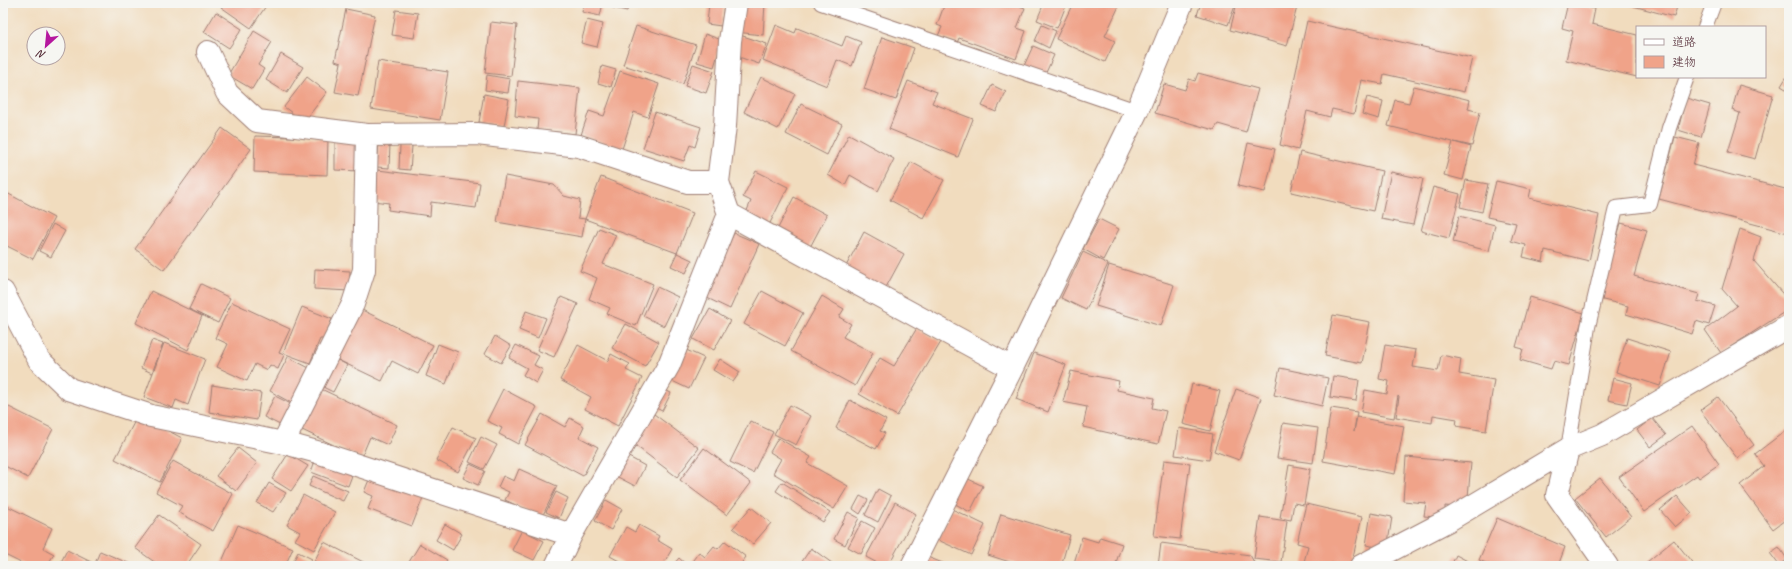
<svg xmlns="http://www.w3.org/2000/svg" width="1792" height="569" font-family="Caveat,'Klee One',sans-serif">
<rect width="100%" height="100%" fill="#f6f6f2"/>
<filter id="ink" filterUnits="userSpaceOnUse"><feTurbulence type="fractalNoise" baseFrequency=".025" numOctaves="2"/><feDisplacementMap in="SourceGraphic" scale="8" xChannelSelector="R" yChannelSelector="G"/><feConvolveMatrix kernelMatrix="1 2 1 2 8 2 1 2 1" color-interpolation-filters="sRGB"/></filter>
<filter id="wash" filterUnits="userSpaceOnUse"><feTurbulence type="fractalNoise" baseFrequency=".012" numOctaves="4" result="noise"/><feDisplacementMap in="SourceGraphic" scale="16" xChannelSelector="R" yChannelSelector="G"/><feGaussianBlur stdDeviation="0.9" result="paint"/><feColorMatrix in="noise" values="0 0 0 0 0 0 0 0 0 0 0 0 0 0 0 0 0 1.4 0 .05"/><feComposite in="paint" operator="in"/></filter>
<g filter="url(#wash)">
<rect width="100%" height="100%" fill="#f1dcbe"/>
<g id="blocks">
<path fill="#f0a389" d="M223,3H268L251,28L221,7Z
M584,3H603L600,16L582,12Z
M610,3H629L627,11L609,7Z
M709,3L724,5L721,26L707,24Z
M738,3H765L763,35L735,32Z
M945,3H1011L1025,8L1017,28L1026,31L1016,59L959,38L957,43L938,36L942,27L937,25Z
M1044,3H1067L1057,28L1037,20Z
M1073,3H1112L1119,6L1105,36L1115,41L1105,62L1056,39Z
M1201,3H1236L1228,25L1197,15Z
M1237,3H1298L1287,46L1230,30Z
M1568,3L1595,9L1592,24L1637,35V77L1566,60L1573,31L1562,28Z
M1622,3H1678L1674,17Z
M346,9L375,15L358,96L335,92L341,63L335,61Z
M396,10L418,13L414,38L392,35Z
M216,12L242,29L229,48L204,32Z
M587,20L603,24L597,47L581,43Z
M1307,21L1472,58L1464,92L1384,74L1382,84L1361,80L1354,114L1332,109L1330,117L1307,111L1298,150L1280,145Z
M491,22L517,25L511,76L485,73Z
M776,25L795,33L797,28L842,46L846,36L861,42L852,66L837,60L827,86L763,60Z
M1042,25L1056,31L1049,48L1035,41Z
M636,26L696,45L683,84L623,65Z
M254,31L272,42L258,65L264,69L252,89L228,75Z
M705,34L722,40L714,67L697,62Z
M740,35L767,44L759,64L733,55Z
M882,37L914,48L896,100L864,89Z
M1033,46L1054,55L1044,77L1023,68Z
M281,54L303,67L287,93L266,80Z
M378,61L448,72L440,120L371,109Z
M693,64L714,71L706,93L685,86Z
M602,66L616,70L611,87L598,83Z
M620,71L659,84L648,117L634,112L622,149L581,135L589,111L604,116Z
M1198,73L1258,89L1246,132L1218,124L1214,130L1155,113L1164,84L1185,90L1189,79L1195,81Z
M1789,73V91L1781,86Z
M487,75L510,79L508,93L485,90Z
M307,77L327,92L304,122L284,107Z
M761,77L795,94L778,129L744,112Z
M518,81L580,88L575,134L537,130L538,119L515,116Z
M908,81L937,92L932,103L973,119L958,157L889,129Z
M992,85L1006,92L996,112L982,106Z
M1739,85L1773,95L1755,159L1728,152L1740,113L1732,110Z
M1414,86L1470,100L1468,109L1480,112L1472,146L1454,142L1471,147L1463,180L1444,175L1453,142L1388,126L1395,100L1409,103Z
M484,94L509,99L504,126L479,122Z
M1367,97L1383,101L1379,119L1362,114Z
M1686,98L1710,105L1701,137L1678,130Z
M801,104L842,124L827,155L786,134Z
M655,112L701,127L695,147L690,145L684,161L643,148Z
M222,128L251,149L164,270L135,249Z
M849,134L894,159L878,191L850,175L845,185L828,175Z
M255,136L328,138L327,175L254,172Z
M1675,137L1699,143L1693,165L1789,190L1788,233L1659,199Z
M335,142H360V171L335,170Z
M379,143L390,144L389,168L377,167Z
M1248,143L1275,149L1265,192L1238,186Z
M400,145L412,146L410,170L399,169Z
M1300,152L1382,171L1373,211L1291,192Z
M911,162L944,180L923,218L890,200Z
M378,170L480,183L476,208L431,202L430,216L388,210L389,203L373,201Z
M756,171L788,187L769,225L746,213L751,201L743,197Z
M1391,172L1423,179L1413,225L1381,219Z
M505,176L554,185L564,196L580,200L578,218L585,219L582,237L497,222Z
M601,177L693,213L677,253L585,219Z
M1466,180L1488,184L1482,212L1460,207Z
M1496,181L1531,189L1529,198L1599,215L1589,261L1545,250L1543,262L1523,257L1526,245L1511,241L1516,223L1487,217Z
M1433,187L1460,194L1449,238L1421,231Z
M3,191L54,218L33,259L3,244Z
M794,197L827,215L809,249L776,232Z
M1459,216L1495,225L1489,251L1453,242Z
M1099,219L1119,229L1103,260L1083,249Z
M1621,223L1647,230L1634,276L1699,294L1697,301L1715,306L1709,325L1696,321L1692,334L1626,314L1628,306L1599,299Z
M53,224L65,231L51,257L39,251Z
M599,228L616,235L603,264L653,284L636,326L607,314L610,308L589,299L597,278L580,271Z
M1740,229L1761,237L1754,261L1789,301V309L1721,353L1705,330L1737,306L1722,289Z
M864,232L904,254L884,291L844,270Z
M734,233L759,244L730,309L705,297Z
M1083,252L1108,264L1086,310L1061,298Z
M677,253L692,260L686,273L671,266Z
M1109,265L1174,285L1161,326L1096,306Z
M315,269L350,271L349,291L314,289Z
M201,284L230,298L218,323L189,309Z
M657,287L678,297L664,326L643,316Z
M151,291L202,316L188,350L136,323Z
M762,291L803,313L785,346L744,324Z
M822,296L844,309L839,317L851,324L843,337L873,353L855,386L791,351Z
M561,297L578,304L554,357L537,350Z
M1530,297L1584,313L1569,365L1554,361L1551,369L1520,360L1523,349L1516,347Z
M232,302L290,329L279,353L284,355L278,369L270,365L267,370L255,364L247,381L217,367L228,344L215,338Z
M302,307L332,319L324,339H320L310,363L283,353Z
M356,307L433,345L418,374L392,361L382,381L336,359L347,365L333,392L317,384Z
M710,309L730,321L714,350L693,339Z
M526,311L546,318L538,338L519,330Z
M1333,315L1370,322L1362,363L1325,356Z
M626,324L659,342L645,366L612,348Z
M917,328L941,342L897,416L859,394L880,358L894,366Z
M495,336L511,346L501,363L485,354Z
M1627,338L1671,352L1660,386L1616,372Z
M152,340L163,344L152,373L141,368Z
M164,343L205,359L188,405L176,400L173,408L144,397Z
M438,344L458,352L446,384L426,376Z
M516,345L539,356L534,365L543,370L536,383L523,375L527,368L509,358Z
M578,345L608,361L611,354L630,364L626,370L642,378L618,426L585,409L591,397L560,380Z
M1385,345L1416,350L1413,367L1438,371L1441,355L1461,359L1459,374L1494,380L1486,431L1456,426L1457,419L1433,415L1432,423L1396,417L1399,397L1398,396L1394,418L1361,412L1365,390L1387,394L1389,381L1379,379Z
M684,349L704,358L689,389L670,380Z
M1034,353L1066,365L1048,412L1016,399Z
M288,357L313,370L295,405L270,391Z
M720,359L740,372L733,382L713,370Z
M1280,368L1328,378L1322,406L1274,395Z
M1071,371L1119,381L1117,390L1154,398L1152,408L1166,411L1158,444L1083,427L1087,407L1063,402Z
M1333,376L1359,380L1356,401L1330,397Z
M1613,378L1632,383L1627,404L1608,400Z
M1192,384L1220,391L1210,431L1183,424Z
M212,385L261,393L257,420L209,412Z
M319,388L397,425L388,445L370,437L361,458L300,429Z
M661,388L671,393L662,411L652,406Z
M503,389L537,407L518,444L499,434L502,428L487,421Z
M1236,389L1261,398L1239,460L1214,451Z
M275,396L295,406L284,427L264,417Z
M1718,397L1754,445L1737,458L1700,410Z
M3,400L7,401L5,405L53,429L28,478L5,466L3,469Z
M850,400L886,420L880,431L885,433L876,449L836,428Z
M790,405L811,416L796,445L774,434Z
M1331,408L1357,412L1354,431L1357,417L1404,426L1395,474L1323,461Z
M542,414L565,427L570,418L584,426L579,437L598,447L583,476L525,445Z
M654,414L699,448L677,477L632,443Z
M138,415L182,438L160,482L115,459Z
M1652,418L1666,435L1650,447L1637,430Z
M750,421L773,432L753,473L730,462Z
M1283,423L1318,428L1313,463L1277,458Z
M1692,426L1719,464L1699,478L1697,475L1644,512L1619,477Z
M453,427L476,438L458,472L436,460Z
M1179,428L1213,434L1209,460L1175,455Z
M1789,428V517L1773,529L1740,485L1764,466L1755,454Z
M481,437L497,445L484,469L469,462Z
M778,438L811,457L807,463L848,486L834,509L773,473L781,459L770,452Z
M238,448L257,463L236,491L216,476Z
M704,448L751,483L727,515L680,480Z
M288,454L308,466L291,491L272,479Z
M627,456L645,466L635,486L616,476Z
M1406,457L1471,463L1467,508L1445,506V518L1424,516L1426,503L1403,501Z
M316,458L353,473L348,486L311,472Z
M1164,460L1190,463L1180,539L1154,536Z
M173,461L233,494L213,531L178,512L182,506L156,492Z
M470,464L485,471L478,485L463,478Z
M1289,465L1310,469L1304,505L1294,503L1291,520L1280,518Z
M519,469L557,486L542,517L505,500L509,492L498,487L503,476L514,481Z
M371,475L424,495L412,526L368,509L373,496L364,492Z
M960,475L983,486L970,512L948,500Z
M313,476L348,491L343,501L309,486Z
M1600,478L1631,517L1606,537L1575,498Z
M782,482L830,512L823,522L776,491Z
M269,483L286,493L273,512L257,503Z
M878,489L891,496L878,522L865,515Z
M556,492L568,498L559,518L546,512Z
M303,495L335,512L314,550L295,540L300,532L287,525Z
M860,496L868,500L860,514L853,509Z
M1677,496L1692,513L1675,527L1660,510Z
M606,500L622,509L611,530L595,521Z
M895,502L916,514L888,566H883L866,557Z
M3,504L52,528L43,548L54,554L47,566H27L3,554Z
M1306,504L1362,517L1351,566L1331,563L1330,566H1303L1308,546L1297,543Z
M751,507L771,523L753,544L733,528Z
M952,509L985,525L971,555L938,540Z
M848,512L859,518L845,545L834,539Z
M1371,513L1392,517L1387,549L1366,545Z
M1001,514L1070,535L1061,566H1022L988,555Z
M159,515L201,544L186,566H160L135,548Z
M1260,517L1287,521L1281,562L1254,559Z
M1497,518L1565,547L1558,566L1551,563L1549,566H1493L1479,560Z
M862,521L875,528L861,554L848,547Z
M445,524L462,534L453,550L436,540Z
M238,525L293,548L285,566H220Z
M639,525L659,536L657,540L672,549L662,566H628L610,556L626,527L635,532Z
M522,530L544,541L534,560L512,550Z
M1082,537L1098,542L1100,537L1122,544L1115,566H1073Z
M1674,540L1695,566H1642Z
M725,541L746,557L739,566H693L690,564L699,552L705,557L714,546L718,549Z
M324,542L371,566H312Z
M1161,543L1250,555L1256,566H1158Z
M420,544L447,560L443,566H416L409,562Z
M1779,547L1787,559L1779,565L1770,553Z
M811,548L836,566H799Z
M67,550L93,563L92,566H59Z
M100,551L135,566H94Z
M298,552L312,559L309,566H291Z
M1456,555L1477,566H1451Z
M925,556L950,566H921Z
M679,558L688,566H672Z"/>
</g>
</g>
<g filter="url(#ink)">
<use href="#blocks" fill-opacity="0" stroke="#9e7e74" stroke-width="1"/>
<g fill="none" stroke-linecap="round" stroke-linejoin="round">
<g stroke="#9e7e74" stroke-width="16">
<path id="service" d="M821,3L1137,111
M1705,27L1714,3
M1568,449L1588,327L1616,208L1650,204L1669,128L1687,77"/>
</g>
<g stroke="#9e7e74" stroke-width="24">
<path id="minor" d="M208,52L227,93L257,121L367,135L477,134L579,146L688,182H718
M729,214L1012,368
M3,292L39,360L69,389L151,416L288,444L317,452L571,535
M283,443L353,304L364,270L367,135
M1568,449L1557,495L1607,566
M556,566L571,535L669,365L729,214L718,182L725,126L730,41L736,3
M912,566L1012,368L1137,111L1182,3
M1361,566L1449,520L1568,449L1602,435L1789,326"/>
</g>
<use href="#service" stroke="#fff" stroke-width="14"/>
<use href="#minor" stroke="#fff" stroke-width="22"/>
</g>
</g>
<rect width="1792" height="569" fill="none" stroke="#f6f6f2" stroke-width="16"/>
<rect x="1636" y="26" width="130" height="52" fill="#f6f6f2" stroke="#b1a0a2"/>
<rect x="1644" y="39" width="20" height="6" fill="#ffffff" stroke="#b1a0a2"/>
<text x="1672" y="46" font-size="12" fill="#4a1f2b">道路</text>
<rect x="1644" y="56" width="20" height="12" fill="#f0a389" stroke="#b1a0a2"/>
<text x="1672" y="66" font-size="12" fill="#4a1f2b">建物</text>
<g transform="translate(46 46) rotate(207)"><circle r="19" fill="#f6f6f2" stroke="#b1a0a2"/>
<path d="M0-3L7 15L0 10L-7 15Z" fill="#b5179e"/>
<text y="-6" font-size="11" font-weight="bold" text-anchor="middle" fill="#4a1f2b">N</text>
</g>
</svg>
